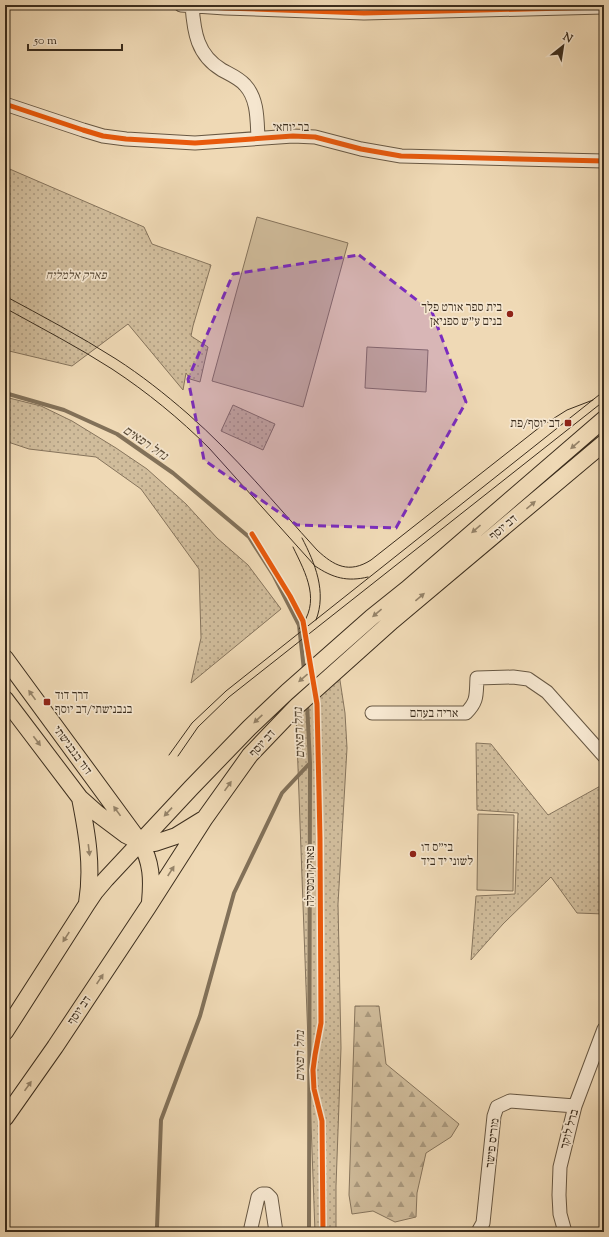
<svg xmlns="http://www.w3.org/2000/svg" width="609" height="1237" font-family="'Sorts Mill Goudy','Frank Ruhl Libre',serif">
<defs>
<pattern id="green-dots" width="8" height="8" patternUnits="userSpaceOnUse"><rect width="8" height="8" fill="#d0bc9b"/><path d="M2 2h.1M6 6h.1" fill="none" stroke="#aa997e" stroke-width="1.8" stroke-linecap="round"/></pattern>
<pattern id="forest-firs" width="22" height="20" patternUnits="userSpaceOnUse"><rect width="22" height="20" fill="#d0bc9b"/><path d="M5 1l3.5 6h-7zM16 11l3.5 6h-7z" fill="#aa997e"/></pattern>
</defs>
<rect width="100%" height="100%" fill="#efd9b5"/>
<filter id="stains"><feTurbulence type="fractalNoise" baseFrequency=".005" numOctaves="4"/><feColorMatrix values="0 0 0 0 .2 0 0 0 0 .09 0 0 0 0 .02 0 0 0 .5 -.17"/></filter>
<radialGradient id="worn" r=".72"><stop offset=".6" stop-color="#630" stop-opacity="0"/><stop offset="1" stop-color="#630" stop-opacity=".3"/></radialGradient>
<path fill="url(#green-dots)" stroke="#86745c" d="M5,167L144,227L152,244L211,265L193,326L191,336L208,347L200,382L190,379L186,373L183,390L128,324L72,366L5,350Z
M5,397L41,406L72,421L116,448L147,469L186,504L217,538L248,565L281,609L191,683L201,638L199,569L141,489L96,457L29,449L5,441Z
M233,405L275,424L263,450L221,431Z
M339,674L345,713L347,748L338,904L341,1048L336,1186V1232H315L296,713Z
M476,743L491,744L548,815L604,784V914L577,913L551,877L503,924L471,960L476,896L515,894L518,813L477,810Z"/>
<path fill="url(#forest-firs)" stroke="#86745c" d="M355,1006H379L386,1064L459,1124L451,1137L426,1153L417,1193L416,1217L395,1222L373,1211L352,1214L349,1195Z"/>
<path fill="#d0bc9b" stroke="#86745c" d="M257,217L348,243L303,407L212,381Z
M367,347L428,350L426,392L365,388Z
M478,814L514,815L513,891L477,890Z"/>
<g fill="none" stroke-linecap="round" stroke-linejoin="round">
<path stroke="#827159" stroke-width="4" d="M5,393L64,410L117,434L173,473L249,537L274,576L299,625L304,670
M307,703L310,763L309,1228
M158,1232L157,1227L161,1120L200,1016L234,893L282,793L310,763"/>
<g stroke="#685843" stroke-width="15">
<path id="minor" d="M181,5L225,8L364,13L604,7
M192,6C194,32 197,55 222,70C229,74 239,78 245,85C258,99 257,120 258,138
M5,104L83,130L103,136L126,139L195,143L293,136L315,137L361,149L401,156L604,161
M372,713H466C478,701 476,695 477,678L513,677L528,679L547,692L604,756
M250,1232L258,1197L262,1194H267L271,1198L276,1232
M478,1232L483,1223L494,1116L497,1107L510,1101L575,1106
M565,1232L560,1214L559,1195L560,1167L575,1106L604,1029"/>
</g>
<g stroke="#3b2d1d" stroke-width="18">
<path id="major" d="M5,658L140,842C152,862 152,880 150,902
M5,699L80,798L98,814L126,835L140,842L145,843H155L176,836L202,820
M80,798C87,833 93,867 87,903
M5,1032L87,904L95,892L106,879L191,788L249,728L287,692L372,617L407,589L604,419
M5,1118L55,1047L148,907L205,818L250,755L296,707L392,621L604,443"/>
</g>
<use href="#minor" stroke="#f5e6cf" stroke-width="13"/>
<use href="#major" stroke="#efd9b5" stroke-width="16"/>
<path stroke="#3b2d1d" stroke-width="1" d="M5,296C42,316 80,336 116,359C141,375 165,394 188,414C235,455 275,504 317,550C334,566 349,574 371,560L540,427L567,410L593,400
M5,308C41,328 78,347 112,369C147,392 180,419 209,448L315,566C333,578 347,582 368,577
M302,538C315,563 327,592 316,620
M293,547C306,574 322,602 299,629
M169,755L192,723L226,691L604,391
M178,756L198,727L229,697L604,401"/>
<g stroke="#f5e6cf" stroke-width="8">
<path id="cycleway" d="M181,5L225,8L364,13L604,7
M5,104L83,130L103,136L126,139L195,143L293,136L315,137L361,149L401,156L604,161
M252,534L290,596L303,621L317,704L320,838L321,1023L315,1055L313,1070L314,1089L322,1121L323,1232"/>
</g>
<use href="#cycleway" stroke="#e8590c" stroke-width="5"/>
</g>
<defs><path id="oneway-solid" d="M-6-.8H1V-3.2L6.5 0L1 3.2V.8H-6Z"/></defs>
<g fill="#958369">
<use href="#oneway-solid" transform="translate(575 445) rotate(139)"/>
<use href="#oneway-solid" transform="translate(531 505) rotate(-40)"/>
<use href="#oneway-solid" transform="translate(476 529) rotate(139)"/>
<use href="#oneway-solid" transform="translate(420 597) rotate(-40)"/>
<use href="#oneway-solid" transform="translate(377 613) rotate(140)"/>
<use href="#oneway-solid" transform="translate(303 678) rotate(139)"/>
<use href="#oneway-solid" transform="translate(32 695) rotate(-126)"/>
<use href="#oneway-solid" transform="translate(258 719) rotate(137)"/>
<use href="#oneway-solid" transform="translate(37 741) rotate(53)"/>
<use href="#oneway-solid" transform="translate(228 786) rotate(-55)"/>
<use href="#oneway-solid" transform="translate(117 811) rotate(-126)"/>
<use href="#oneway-solid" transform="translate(168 812) rotate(133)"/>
<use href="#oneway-solid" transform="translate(89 850) rotate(83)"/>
<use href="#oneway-solid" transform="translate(171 871) rotate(-57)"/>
<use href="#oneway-solid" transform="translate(66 937) rotate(123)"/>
<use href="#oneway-solid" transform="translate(100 979) rotate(-56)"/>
<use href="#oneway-solid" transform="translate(28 1086) rotate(-55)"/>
</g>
<path fill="#7b2cbf" fill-opacity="0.2" stroke="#7b2cbf" stroke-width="3" stroke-dasharray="8 5" stroke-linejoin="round" d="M359,255L432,312L466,402L396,528L297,525L204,460L188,379L233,274Z"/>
<g fill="#8f2418" stroke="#f5e6cf" stroke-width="1.5">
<circle cx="510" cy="314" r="4"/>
<rect x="564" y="419" width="8" height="8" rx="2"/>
<rect x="43" y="698" width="8" height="8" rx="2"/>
<circle cx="413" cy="854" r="4"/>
</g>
<g text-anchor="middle" stroke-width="3.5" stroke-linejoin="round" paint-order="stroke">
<g font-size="12" fill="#3b2d1d" stroke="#f5e6cf">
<text x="291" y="131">בר יוחאי</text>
<text transform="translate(503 527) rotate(-40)" y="4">דב יוסף</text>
<text x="434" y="717">אריה בעהם</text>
<text transform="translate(262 743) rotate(-48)" y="4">דב יוסף</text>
<text transform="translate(73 750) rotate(54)" y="4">דוד בנבנישתי</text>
<text transform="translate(310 876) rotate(-90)" y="4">פארק המסילה</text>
<text transform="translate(79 1010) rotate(-56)" y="4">דב יוסף</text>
<text transform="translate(569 1129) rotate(-75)" y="4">ברל לוקר</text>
<text transform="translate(492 1143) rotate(-84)" y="4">מוריס פישר</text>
</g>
<g font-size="12" font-style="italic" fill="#594a36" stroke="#f5e6cf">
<text x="76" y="279">פארק אלמליח</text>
</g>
<g font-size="12" fill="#3b2d1d" stroke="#f5e6cf" text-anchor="end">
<text x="502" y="311">בית ספר אורט פלך<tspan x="502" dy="14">בנים ע"ש ספניאן</tspan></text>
<text x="560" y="427">דב יוסף/פת</text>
<text x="55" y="699" text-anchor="start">דרך דוד<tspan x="55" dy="14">בנבנישתי/דב יוסף</tspan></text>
<text x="421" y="851" text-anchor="start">בי"ס דו<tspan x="421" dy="14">לשוני יד ביד</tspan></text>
</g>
<g font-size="13" font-style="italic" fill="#594a36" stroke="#f5e6cf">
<text transform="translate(146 442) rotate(34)" y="5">נחל רפאים</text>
<text transform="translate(298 733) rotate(-93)" y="5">נחל רפאים</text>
<text transform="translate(299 1056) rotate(-90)" y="5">נחל רפאים</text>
</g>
</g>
<rect width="609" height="1237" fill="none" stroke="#efd9b5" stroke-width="20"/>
<rect x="6" y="6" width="597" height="1225" fill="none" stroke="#3b2d1d" stroke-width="2"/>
<rect x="10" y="10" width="589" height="1217" fill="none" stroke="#3b2d1d"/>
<g transform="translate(563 46) rotate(30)" stroke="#f5e6cf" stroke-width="3" paint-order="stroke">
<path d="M0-3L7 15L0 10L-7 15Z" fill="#3b2d1d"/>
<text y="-6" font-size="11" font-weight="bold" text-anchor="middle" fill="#3b2d1d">N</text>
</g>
<path d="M28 44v6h94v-6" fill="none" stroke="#3b2d1d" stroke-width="2"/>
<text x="34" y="44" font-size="12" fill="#3b2d1d" stroke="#f5e6cf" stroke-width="3" paint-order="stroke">50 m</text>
<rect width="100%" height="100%" filter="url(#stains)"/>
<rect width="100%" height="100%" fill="url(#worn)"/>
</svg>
